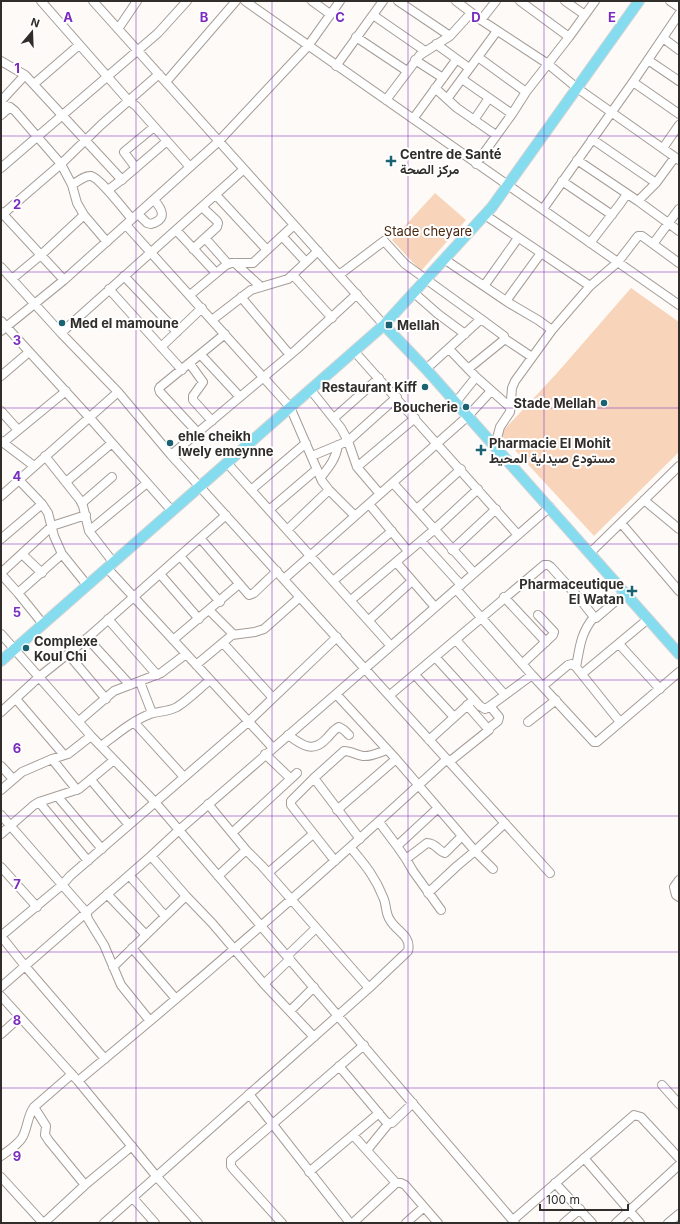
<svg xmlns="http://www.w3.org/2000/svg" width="680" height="1224" font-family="Inter,Vazirmatn,sans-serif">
<rect width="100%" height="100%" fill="#fefaf7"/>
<path fill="#f8d5ba" d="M435,193L466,220L421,271L392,240Z
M631,288L679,322V452L594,536L500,434L557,373Z"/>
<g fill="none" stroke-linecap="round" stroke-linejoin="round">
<g stroke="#a59c96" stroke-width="10">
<path id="minor" d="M41,1L128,100L136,106L190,167
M93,1L384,325
M245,1L679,305
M312,1L330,14
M398,1L450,36
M456,1L481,20L548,64L577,88L679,160
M520,1L569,37
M565,1L585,15
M670,1L679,7
M373,15L425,51
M481,20L496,1
M118,29L137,1
M356,37L407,71
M663,38L679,50
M436,44L469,68
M478,57L526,92
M415,60L443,78
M648,60L679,81
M1,61L25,75L122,180
M336,66L383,1
M462,79L512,114
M166,82L236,1
M633,82L679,114
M34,84L79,45
M435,88L457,108L496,135
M447,99L497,31
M386,100L420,55L450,36L471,13
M1,101L25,75
M1,104L10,107L15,111L61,164L72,185L77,203L84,215L107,242
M1,115L10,107
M413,119L456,60
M474,120L489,98
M592,139L656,183L675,157
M663,148L679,125
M577,160L638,201L656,183
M476,164L512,114L526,92L569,37L595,1
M1,168L158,33L187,1
M136,168L124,152L125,151L154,127
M562,181L612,215
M72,185C77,182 85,175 91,176C100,178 125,211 132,219
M108,190L124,178L167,141
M216,195L267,250
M638,201L679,231
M543,209L633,82L679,14
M679,209L653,244L679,263
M1,212L64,280
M3,214L61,164L101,125L159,74
M138,214L147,223L151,224C167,219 163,210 154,200
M485,215L590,286
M126,225L290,407L322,481L329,490L355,516
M176,230L216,273
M282,236L306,262
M205,238L228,264
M590,243L620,204L627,194
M193,249L217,227L218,223L217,221L202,207
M444,259L509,303L538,320L552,330
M235,263L261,287
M1,267L61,333L118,392L171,455L550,873
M293,275L332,318
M339,275L384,241L405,264L481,319
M124,276L177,332
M12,279L41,255L84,215
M484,286L518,238
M109,289L182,370
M413,292L438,314L465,334
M190,295L226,265L231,263H253L294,225
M241,297L290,355
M506,301L541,253
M212,320L251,290L288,279L318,251
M1,321L89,417L172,511
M1,331L64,280L219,141L308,46L340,1
M61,333L244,169
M505,339L532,357
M161,347L202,308
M449,349L476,377L511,408
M354,351L518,535
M201,355L240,397
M190,364L203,382L193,396V400L212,421
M426,369L481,319L504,336L505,339L468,369
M1,376L29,352
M310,389L341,428L348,441L357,467L380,494
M456,402L476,377
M1,411L18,430
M334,418L379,378
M198,433L160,392L159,389L160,387L225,334
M1,441L34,466
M4,442L66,391
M498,449L497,438L500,427L510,412L512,388L515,381L552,330L590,286L618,262L638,236H642L653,244
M171,455L297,349L357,294
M45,456L80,500L83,506L89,531L113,562
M312,456L348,441L397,397
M227,463L391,646
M357,467L415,418
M321,477C329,467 336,459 338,445
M19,480L42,504L48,513L54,536L62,554L87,585
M66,482L112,443
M393,483L474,573
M251,490L306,443
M1,496L118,392
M644,500L679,529
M82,503L112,477
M369,504L408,551
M417,509L461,469
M269,510L317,469
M621,523L679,591
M287,530L329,490
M89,531L147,483
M200,538L249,595L254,593L277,571
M1,539L42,504
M421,541L461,585
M452,550L496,509
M590,553L679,466
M22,554L42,573
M180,556L220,602
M396,562L435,607
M107,568L273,748
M1,573L52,526L86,515
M1,574L18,593L43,624
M160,574L199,619
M284,579L468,416L491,391
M333,581L392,531
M456,589L532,675L594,742H597L679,672
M18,593L62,554
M504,597L546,642
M351,600L435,529L478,489
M108,619L157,675
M369,620L412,581
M1,634L91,736L155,802L515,1223
M232,635L255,632L264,629L300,597
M87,638L130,685
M173,640L239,584
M456,640L505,695
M223,643L273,698
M619,644L660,689
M68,654L106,699
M436,658L480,706L485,709L490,706L532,675
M522,664L553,635L554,632L538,615
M196,665L232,635V633L209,610
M576,667C580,647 580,634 594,617
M582,674L648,619
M415,675L454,717
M140,682L152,713
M543,686L568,665L572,664L576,667L620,722
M336,694L396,759L475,851L505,823
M390,695L544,565H548L551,567L579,598L594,617L596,618L625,593
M16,699L64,755
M1,712L39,677L84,641L226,515
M79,721L114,691L161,673L186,654
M134,722L184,777
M528,722L556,700
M489,728L498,721L499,717L490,706
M288,735C302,745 313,754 327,738C331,734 334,729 339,727L344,730L349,735
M429,740L470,703
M101,746C117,734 132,721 150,714C159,711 168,712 177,707C188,700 199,689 210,680
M265,754L290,778
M52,759L77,790
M449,762L489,730L467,705
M1,766L13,779
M314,778L360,839
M91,780L129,825
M1,790L22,772L52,759L68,754L91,736
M58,797L102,849
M39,802L88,861
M337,810L396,759
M1,815L86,912L88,919L104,945L121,985L150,1021
M379,822L397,846L438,808
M232,833L297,773
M1,834L34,805L39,802L79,789L114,760
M397,846L406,859L427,843C436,843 438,851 445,853L462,836
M351,848C364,864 375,876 383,897C387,905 385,913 390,920C396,931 412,936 408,951L369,988
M151,856L186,896L212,923L264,984L314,1037
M406,859L413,871L441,910
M335,861L291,805V801L314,778L344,751C351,751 356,755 363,756C371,757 380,752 387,750
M1,867L37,907
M268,873L313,834
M129,875L165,916
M218,876L246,850
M679,880L674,887L676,895L679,897
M428,893L457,866L475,851L493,869
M107,894L146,935
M1,936L62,885L70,876L248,722L337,637
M1,936L25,966L105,1059
M132,948L176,999
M287,956L316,928
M113,967L186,896
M264,984L290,959
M1,987L151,856L179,830L336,694L550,507
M1,996L78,1081L157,1177L198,1223
M290,1011L314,987
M1,1034L20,1017
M339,1066L387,1123H392L413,1103
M78,1081C204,977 327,870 447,759
M662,1085L679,1104
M249,1094L350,1223
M34,1107L46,1126L45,1135L49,1141L85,1185
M353,1135L396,1183
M367,1150L389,1123
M1,1156C9,1150 21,1143 24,1134C28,1124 28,1115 34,1107L72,1074
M584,1158L640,1223
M309,1172L379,1113
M1,1177L43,1223
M555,1183L592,1223
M133,1198L155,1223
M513,1220L634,1115L641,1117L679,1158
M44,1223L85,1185L132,1146
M104,1223L369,988L262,866L246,850L208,804
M282,1223L234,1170L231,1166V1160L364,1045
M353,1223L396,1183H401L405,1185L438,1223
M406,1223L424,1207
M564,1223L580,1209
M616,1223L679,1165
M668,1223L679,1214"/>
</g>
<g stroke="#d6d5d4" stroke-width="12">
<path id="major" d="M384,325L426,369L679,654
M1,661L384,325L492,207L639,1"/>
</g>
<use href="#minor" stroke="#fff" stroke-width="8"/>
<use href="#major" stroke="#85dcef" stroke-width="10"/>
</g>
<path fill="none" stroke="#7b2cbf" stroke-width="1" stroke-opacity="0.55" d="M136,1V1223M272,1V1223M408,1V1223M544,1V1223M1,136H679M1,272H679M1,408H679M1,544H679M1,680H679M1,816H679M1,952H679M1,1088H679"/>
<g fill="#1a6171" stroke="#fff" stroke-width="1.5">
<path d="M389 155h4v4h4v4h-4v4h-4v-4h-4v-4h4z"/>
<circle cx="62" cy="323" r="4"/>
<rect x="385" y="321" width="8" height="8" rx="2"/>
<circle cx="425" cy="387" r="4"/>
<circle cx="604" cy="403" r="4"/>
<circle cx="466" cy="407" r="4"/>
<circle cx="170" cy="443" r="4"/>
<path d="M479 444h4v4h4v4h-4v4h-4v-4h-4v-4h4z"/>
<path d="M630 585h4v4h4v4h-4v4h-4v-4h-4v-4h4z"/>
<circle cx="26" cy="648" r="4"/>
</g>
<g text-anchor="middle" stroke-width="4" stroke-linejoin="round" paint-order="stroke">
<g font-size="13" font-weight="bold" fill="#302d2a" stroke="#fff" text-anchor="start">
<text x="400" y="159">Centre de Santé<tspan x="400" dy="15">مركز الصحة</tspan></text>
<text x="70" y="328">Med el mamoune</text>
<text x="397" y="330">Mellah</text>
<text x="417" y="392" text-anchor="end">Restaurant Kiff</text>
<text x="596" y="408" text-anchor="end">Stade Mellah</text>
<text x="458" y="412" text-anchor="end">Boucherie</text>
<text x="178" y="441">ehle cheikh<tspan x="178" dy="15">lwely emeynne</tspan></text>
<text x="489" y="448">Pharmacie El Mohit<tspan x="489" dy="15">مستودع صيدلية المحيط</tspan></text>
<text x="624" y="589" text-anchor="end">Pharmaceutique<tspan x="624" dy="15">El Watan</tspan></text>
<text x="34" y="646">Complexe<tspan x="34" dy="15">Koul Chi</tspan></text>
</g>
<g font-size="13" fill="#49290f" stroke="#fff">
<text x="428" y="236">Stade cheyare</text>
</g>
</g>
<g font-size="13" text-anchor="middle" font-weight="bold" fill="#7b2cbf" stroke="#fff" stroke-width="4" stroke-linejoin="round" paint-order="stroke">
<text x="68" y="22">A</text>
<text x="204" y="22">B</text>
<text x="340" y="22">C</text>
<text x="476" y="22">D</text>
<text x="612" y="22">E</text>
<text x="17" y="73">1</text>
<text x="17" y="209">2</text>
<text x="17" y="345">3</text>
<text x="17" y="481">4</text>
<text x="17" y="617">5</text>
<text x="17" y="753">6</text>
<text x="17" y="889">7</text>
<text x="17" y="1025">8</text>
<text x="17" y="1161">9</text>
</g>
<rect width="680" height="1224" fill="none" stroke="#302d2a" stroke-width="4"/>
<g transform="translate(32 32) rotate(19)" stroke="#ffffff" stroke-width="3" paint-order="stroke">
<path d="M0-3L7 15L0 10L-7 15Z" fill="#302d2a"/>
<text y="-6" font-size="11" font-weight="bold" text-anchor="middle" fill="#302d2a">N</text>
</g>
<path d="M540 1204v6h88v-6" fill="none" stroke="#302d2a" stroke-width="2"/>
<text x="546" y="1204" font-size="12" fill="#302d2a" stroke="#ffffff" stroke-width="3" paint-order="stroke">100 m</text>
</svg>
